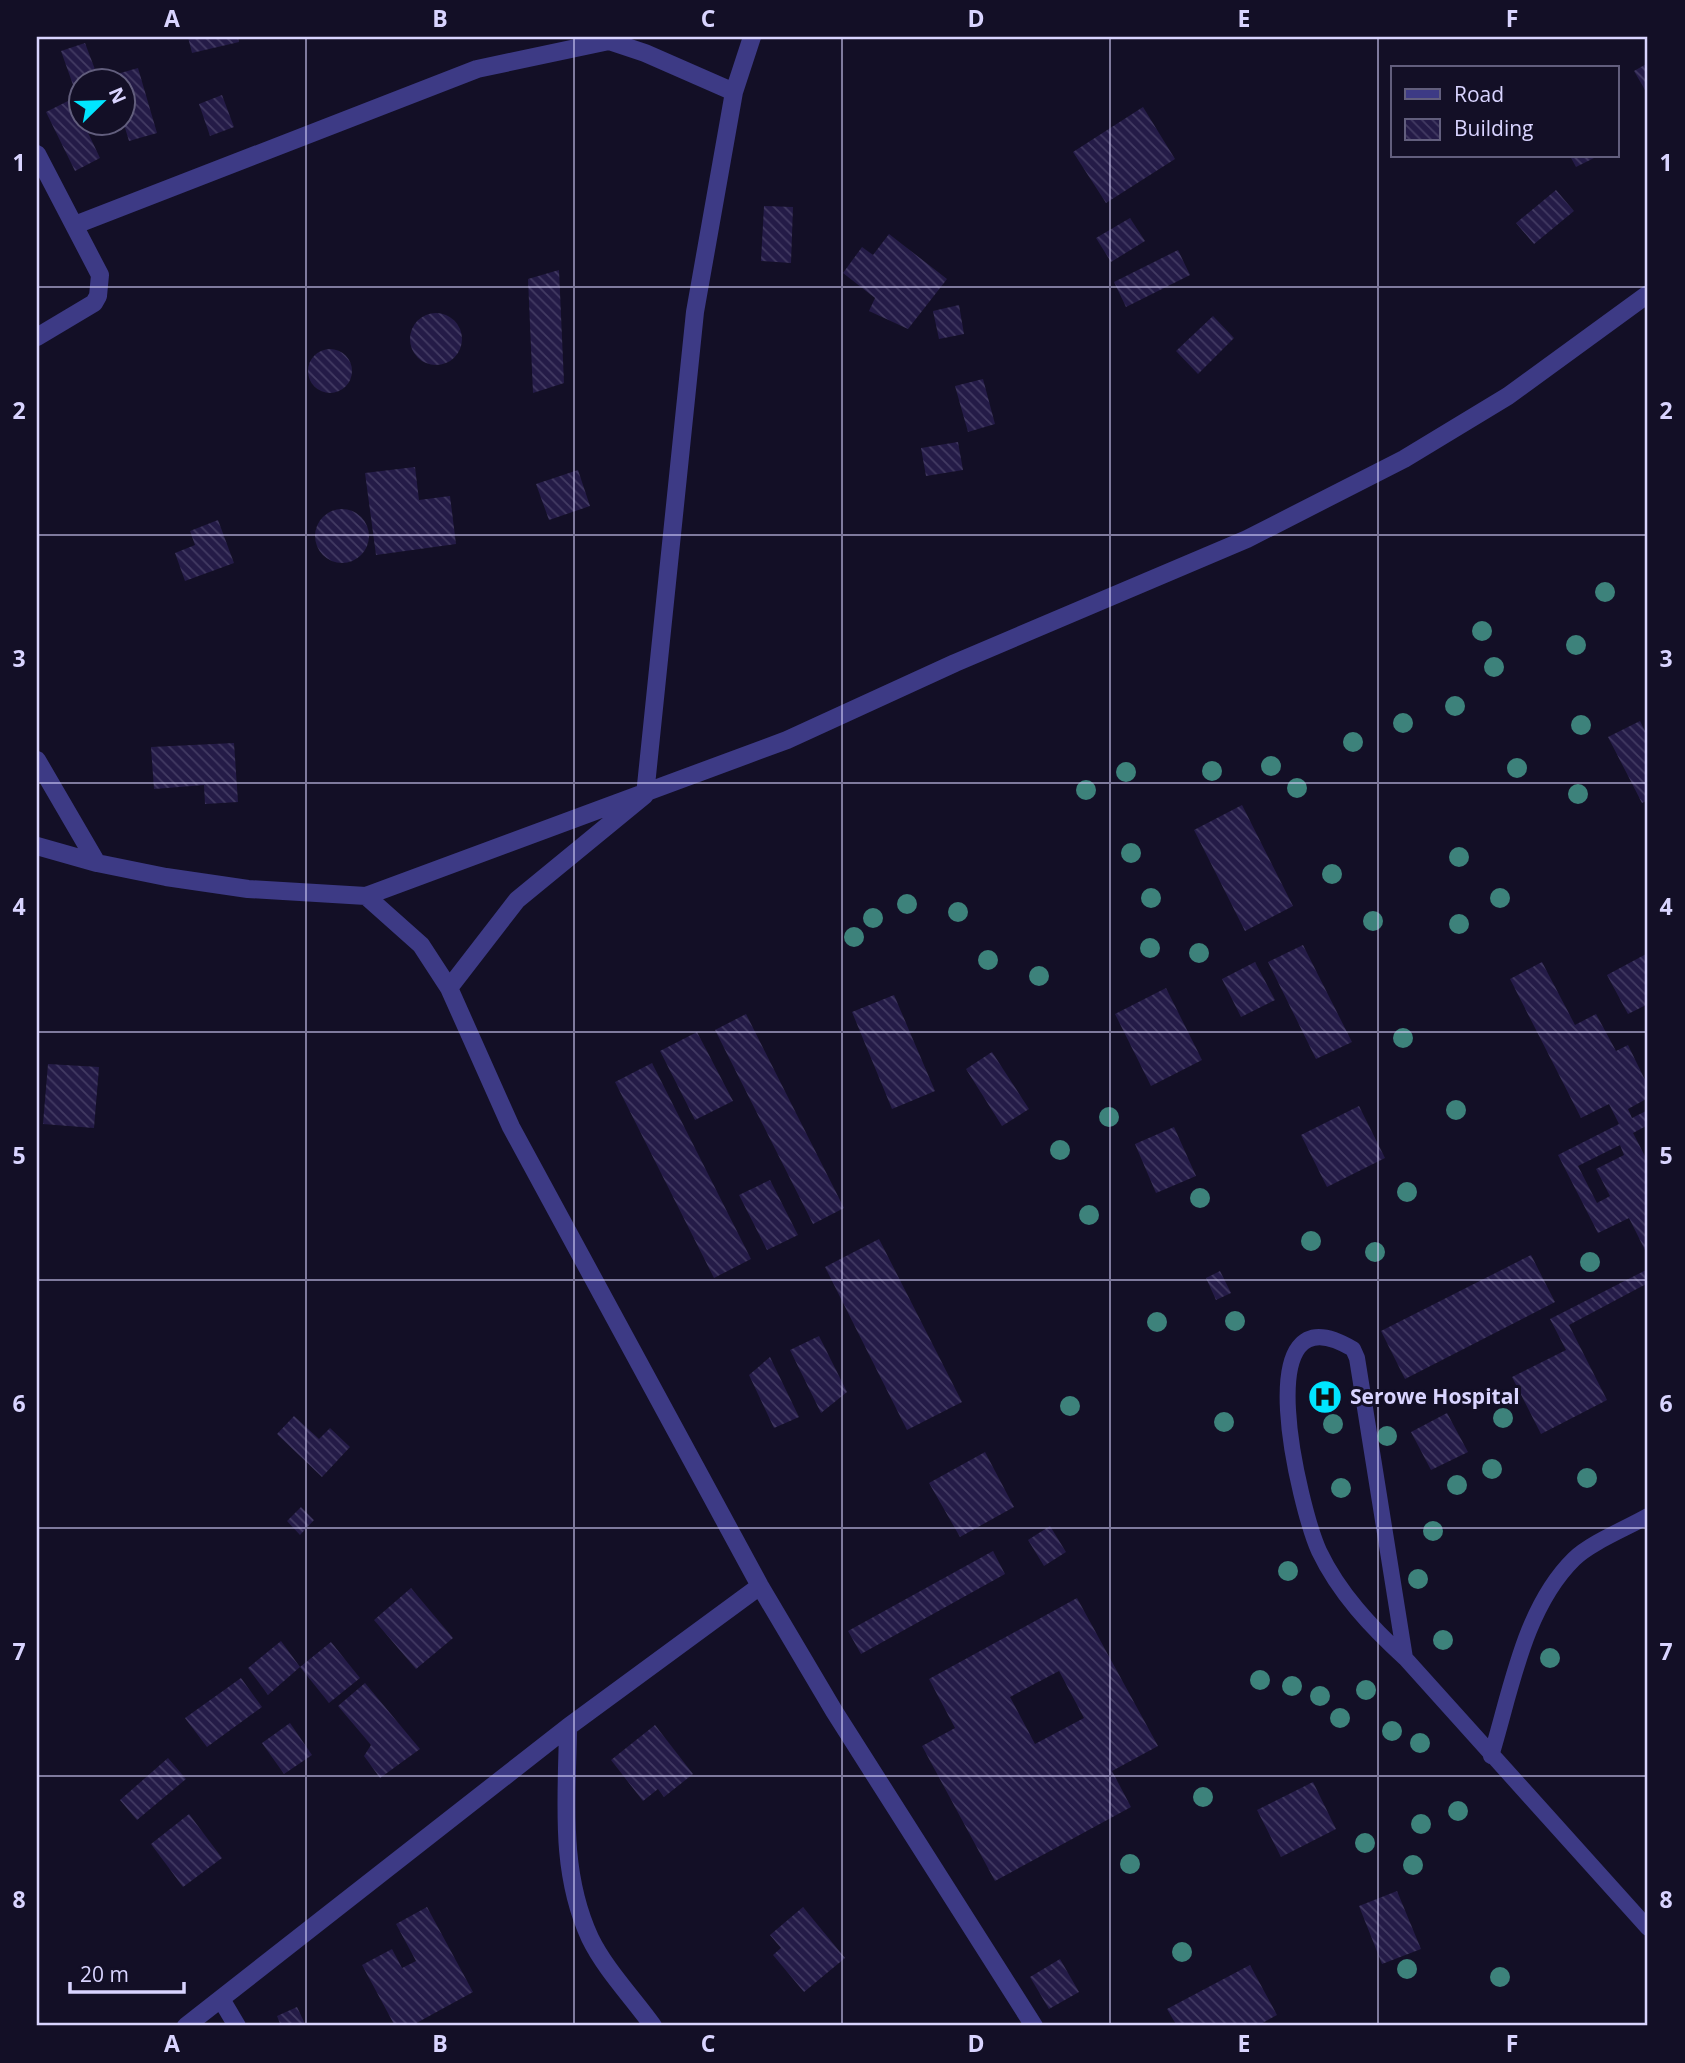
<svg xmlns="http://www.w3.org/2000/svg" width="1685" height="2063" font-family="'Open Sans',sans-serif">
<defs>
<pattern id="building-back-hatch" width="6" height="6" patternUnits="userSpaceOnUse" patternTransform="scale(1.75)"><rect width="6" height="6" fill="#241b47"/><path d="M-1 5l2 2M0 0l6 6M5-1l2 2" fill="none" stroke="#433b63"/></pattern>
</defs>
<rect width="100%" height="100%" fill="#130f26"/>
<path fill="url(#building-back-hatch)" fill-rule="evenodd" d="M188,37H238L239,42L192,53Z
M85,43L99,80H80L78,99L61,51Z
M1648,63V95L1634,71Z
M138,68L157,133L129,141L122,118V80H111L110,76Z
M222,95L234,127L210,136L199,104Z
M72,99L100,158L75,171L46,112Z
M1143,107L1175,159L1106,203L1073,152Z
M1570,156H1598L1576,167Z
M1556,190L1574,211L1534,244L1516,223Z
M764,206L793,207L791,263L761,261Z
M1130,218L1145,241L1111,262L1096,238Z
M889,234L947,279L908,329L869,311L875,298L843,273L862,247L873,255Z
M1178,250L1190,275L1126,307L1114,282Z
M559,270L564,383L533,393L528,279Z
M959,305L964,334L939,339L933,311Z
M410 339a26 26 0 1 1 52 0a26 26 0 1 1-52 0Z
M1213,316L1234,338L1198,374L1176,351Z
M308 371a22 22 0 1 1 44 0a22 22 0 1 1-44 0Z
M983,379L995,424L968,432L955,386Z
M958,442L963,470L926,476L921,448Z
M415,467L419,500L450,496L456,544L376,555L365,473Z
M578,470L590,506L549,520L536,484Z
M315 536a27 27 0 1 1 54 0a27 27 0 1 1-54 0Z
M218,520L234,563L185,581L175,553L195,545L190,531Z
M1640,721L1648,737V800L1642,803L1608,737Z
M234,743L238,802L205,804L204,785L154,789L151,747Z
M1242,805L1293,906L1245,931L1194,830Z
M1303,945L1352,1042L1316,1059L1268,962Z
M1648,953V1004L1628,1014L1607,975Z
M1255,962L1275,1000L1241,1017L1222,979Z
M1542,962L1575,1025L1596,1014L1616,1051L1628,1045L1648,1086V1098L1628,1109L1632,1118L1648,1110V1125L1633,1133L1648,1162L1646,1252L1629,1218L1598,1233L1558,1155L1619,1124L1609,1104L1581,1118L1510,979ZM1620,1145L1624,1155L1596,1169L1610,1196L1597,1203L1578,1166Z
M1166,988L1202,1060L1151,1086L1115,1014Z
M894,995L935,1091L892,1109L852,1012Z
M746,1014L844,1208L813,1224L715,1030Z
M697,1032L733,1101L695,1120L660,1051Z
M992,1052L1029,1109L1002,1126L966,1069Z
M652,1063L751,1259L714,1278L615,1082Z
M48,1064L99,1067L94,1128L43,1124Z
M1359,1106L1385,1158L1327,1187L1301,1135Z
M1174,1127L1196,1176L1156,1193L1135,1144Z
M770,1180L798,1235L767,1250L739,1195Z
M879,1239L962,1402L907,1430L825,1267Z
M1531,1255L1555,1302L1405,1379L1381,1331Z
M1648,1269V1283L1569,1325L1607,1400L1541,1434L1512,1377L1566,1350L1550,1319Z
M1220,1271L1231,1293L1216,1300L1206,1278Z
M819,1336L847,1392L821,1413L790,1350Z
M770,1357L799,1417L774,1428L749,1375Z
M1447,1413L1468,1452L1431,1470L1411,1432Z
M294,1416L319,1439L330,1428L350,1447L322,1477L277,1434Z
M985,1452L1014,1507L960,1537L929,1483Z
M301,1507L314,1520L300,1535L287,1521Z
M1050,1526L1066,1552L1044,1566L1028,1540Z
M993,1551L1005,1574L861,1654L848,1631Z
M411,1588L453,1638L416,1669L374,1620Z
M1077,1598L1158,1746L1112,1771L1131,1807L995,1881L922,1746L955,1728L929,1679ZM1059,1671L1084,1718L1035,1744L1010,1697Z
M281,1641L300,1667L268,1695L248,1668Z
M331,1642L360,1678L329,1703L300,1667Z
M241,1678L262,1707L207,1747L185,1718Z
M365,1683L420,1749L380,1778L364,1756L371,1745L338,1706Z
M290,1723L312,1755L284,1774L262,1743Z
M655,1725L693,1774L664,1797L658,1789L643,1801L611,1760Z
M168,1758L186,1779L137,1820L120,1800Z
M1313,1782L1336,1829L1281,1857L1257,1810Z
M189,1814L222,1858L183,1887L151,1844Z
M1397,1891L1421,1949L1382,1964L1359,1906Z
M427,1907L473,1992L411,2026H395L362,1965L392,1949L402,1968L416,1961L396,1924Z
M803,1907L845,1958L804,1992L773,1955L781,1948L770,1935Z
M1060,1959L1079,1992L1049,2009L1030,1977Z
M1250,1965L1277,2015L1257,2026H1177L1167,2009Z
M297,2007L306,2026H281L277,2016Z"/>
<g fill="none" stroke-linecap="round" stroke-linejoin="round">
<path stroke="#3d3a85" stroke-width="16" d="M1405,1658L1357,1358L1353,1349C1243,1283 1301,1511 1319,1551C1339,1593 1371,1627 1405,1658L1648,1928
M1491,1756C1511,1691 1524,1608 1574,1559C1590,1543 1627,1528 1648,1516"/>
<path stroke="#3d3a85" stroke-width="18" d="M37,154L100,275L98,296L94,303L37,337
M75,225L477,69L609,41L645,53L734,92
M37,760L97,863
M37,846L97,863L166,877L248,889L366,896L787,740L955,663L1247,539L1404,459L1508,396L1648,294
M366,896L421,945L449,988L511,1127L760,1586L834,1711L1034,2026
M449,988L517,900L645,795L695,312L734,92L752,37
M568,1727C567,1799 559,1871 590,1938C605,1969 633,1998 653,2026
M221,1999L237,2026
M186,2026L568,1727L760,1586"/>
</g>
<g fill="#3d827b">
<circle cx="1605" cy="592" r="10"/>
<circle cx="1482" cy="631" r="10"/>
<circle cx="1576" cy="645" r="10"/>
<circle cx="1494" cy="667" r="10"/>
<circle cx="1455" cy="706" r="10"/>
<circle cx="1403" cy="723" r="10"/>
<circle cx="1581" cy="725" r="10"/>
<circle cx="1353" cy="742" r="10"/>
<circle cx="1271" cy="766" r="10"/>
<circle cx="1517" cy="768" r="10"/>
<circle cx="1212" cy="771" r="10"/>
<circle cx="1126" cy="772" r="10"/>
<circle cx="1297" cy="788" r="10"/>
<circle cx="1086" cy="790" r="10"/>
<circle cx="1578" cy="794" r="10"/>
<circle cx="1131" cy="853" r="10"/>
<circle cx="1459" cy="857" r="10"/>
<circle cx="1332" cy="874" r="10"/>
<circle cx="1151" cy="898" r="10"/>
<circle cx="1500" cy="898" r="10"/>
<circle cx="907" cy="904" r="10"/>
<circle cx="958" cy="912" r="10"/>
<circle cx="873" cy="918" r="10"/>
<circle cx="1373" cy="921" r="10"/>
<circle cx="1459" cy="924" r="10"/>
<circle cx="854" cy="937" r="10"/>
<circle cx="1150" cy="948" r="10"/>
<circle cx="1199" cy="953" r="10"/>
<circle cx="988" cy="960" r="10"/>
<circle cx="1039" cy="976" r="10"/>
<circle cx="1403" cy="1038" r="10"/>
<circle cx="1456" cy="1110" r="10"/>
<circle cx="1109" cy="1117" r="10"/>
<circle cx="1060" cy="1150" r="10"/>
<circle cx="1407" cy="1192" r="10"/>
<circle cx="1200" cy="1198" r="10"/>
<circle cx="1089" cy="1215" r="10"/>
<circle cx="1311" cy="1241" r="10"/>
<circle cx="1375" cy="1252" r="10"/>
<circle cx="1590" cy="1262" r="10"/>
<circle cx="1235" cy="1321" r="10"/>
<circle cx="1157" cy="1322" r="10"/>
<circle cx="1070" cy="1406" r="10"/>
<circle cx="1503" cy="1418" r="10"/>
<circle cx="1224" cy="1422" r="10"/>
<circle cx="1333" cy="1424" r="10"/>
<circle cx="1387" cy="1436" r="10"/>
<circle cx="1492" cy="1469" r="10"/>
<circle cx="1587" cy="1478" r="10"/>
<circle cx="1457" cy="1485" r="10"/>
<circle cx="1341" cy="1488" r="10"/>
<circle cx="1433" cy="1531" r="10"/>
<circle cx="1288" cy="1571" r="10"/>
<circle cx="1418" cy="1579" r="10"/>
<circle cx="1443" cy="1640" r="10"/>
<circle cx="1550" cy="1658" r="10"/>
<circle cx="1260" cy="1680" r="10"/>
<circle cx="1292" cy="1686" r="10"/>
<circle cx="1366" cy="1690" r="10"/>
<circle cx="1320" cy="1696" r="10"/>
<circle cx="1340" cy="1718" r="10"/>
<circle cx="1392" cy="1731" r="10"/>
<circle cx="1420" cy="1743" r="10"/>
<circle cx="1203" cy="1797" r="10"/>
<circle cx="1458" cy="1811" r="10"/>
<circle cx="1421" cy="1824" r="10"/>
<circle cx="1365" cy="1843" r="10"/>
<circle cx="1130" cy="1864" r="10"/>
<circle cx="1413" cy="1865" r="10"/>
<circle cx="1182" cy="1952" r="10"/>
<circle cx="1407" cy="1969" r="10"/>
<circle cx="1500" cy="1977" r="10"/>
</g>
<path fill="none" stroke="#d9d4ff" stroke-width="2" stroke-opacity="0.55" d="M306,37V2026M574,37V2026M842,37V2026M1110,37V2026M1378,37V2026M37,287H1648M37,535H1648M37,783H1648M37,1032H1648M37,1280H1648M37,1528H1648M37,1776H1648"/>
<defs>
<g id="hospital-disc" transform="scale(1.75)"><circle r="9.5" fill="#00e5ff" stroke="#130f26"/><path d="M-5-5h3v3.5h4V-5h3V5h-3V1.5h-4V5h-3Z" fill="#111"/></g>
</defs>
<g fill-rule="evenodd">
<use href="#hospital-disc" x="1325" y="1397"/>
</g>
<g text-anchor="middle" stroke-width="6" stroke-linejoin="round" paint-order="stroke">
<g font-size="21" font-weight="bold" fill="#d9d4ff" stroke="#130f26" text-anchor="start">
<text x="1350" y="1404">Serowe Hospital</text>
</g>
</g>
<rect width="1685" height="2063" fill="none" stroke="#130f26" stroke-width="77"/>
<rect x="1391" y="66" width="228" height="91" fill="#130f26" stroke="#625e7d" stroke-width="2"/>
<rect x="1405" y="89" width="35" height="10" fill="#3d3a85" stroke="#625e7d" stroke-width="2"/>
<text x="1454" y="102" font-size="21" fill="#d9d4ff">Road</text>
<rect x="1405" y="119" width="35" height="21" fill="url(#building-back-hatch)" stroke="#625e7d" stroke-width="2"/>
<text x="1454" y="136" font-size="21" fill="#d9d4ff">Building</text>
<g transform="translate(102 102) rotate(67)"><circle r="33" fill="#130f26" stroke="#625e7d" stroke-width="2"/>
<path d="M0-5L12 26L0 18L-12 26Z" fill="#00e5ff"/>
<text y="-10" font-size="19" font-weight="bold" text-anchor="middle" fill="#d9d4ff">N</text>
</g>
<path d="M70 1982v10h114v-10" fill="none" stroke="#d9d4ff" stroke-width="3.5"/>
<text x="80" y="1982" font-size="21" fill="#d9d4ff" stroke="#130f26" stroke-width="5" paint-order="stroke">20 m</text>
<rect x="38" y="38" width="1608" height="1986" fill="none" stroke="#d9d4ff" stroke-width="2.5"/>
<g font-size="23" text-anchor="middle" font-weight="bold" fill="#d9d4ff">
<text x="172" y="27">A</text>
<text x="440" y="27">B</text>
<text x="708" y="27">C</text>
<text x="976" y="27">D</text>
<text x="1244" y="27">E</text>
<text x="1512" y="27">F</text>
<text x="19" y="171">1</text>
<text x="1666" y="171">1</text>
<text x="19" y="419">2</text>
<text x="1666" y="419">2</text>
<text x="19" y="667">3</text>
<text x="1666" y="667">3</text>
<text x="19" y="915">4</text>
<text x="1666" y="915">4</text>
<text x="19" y="1164">5</text>
<text x="1666" y="1164">5</text>
<text x="19" y="1412">6</text>
<text x="1666" y="1412">6</text>
<text x="19" y="1660">7</text>
<text x="1666" y="1660">7</text>
<text x="19" y="1908">8</text>
<text x="1666" y="1908">8</text>
<text x="172" y="2052">A</text>
<text x="440" y="2052">B</text>
<text x="708" y="2052">C</text>
<text x="976" y="2052">D</text>
<text x="1244" y="2052">E</text>
<text x="1512" y="2052">F</text>
</g>
</svg>
